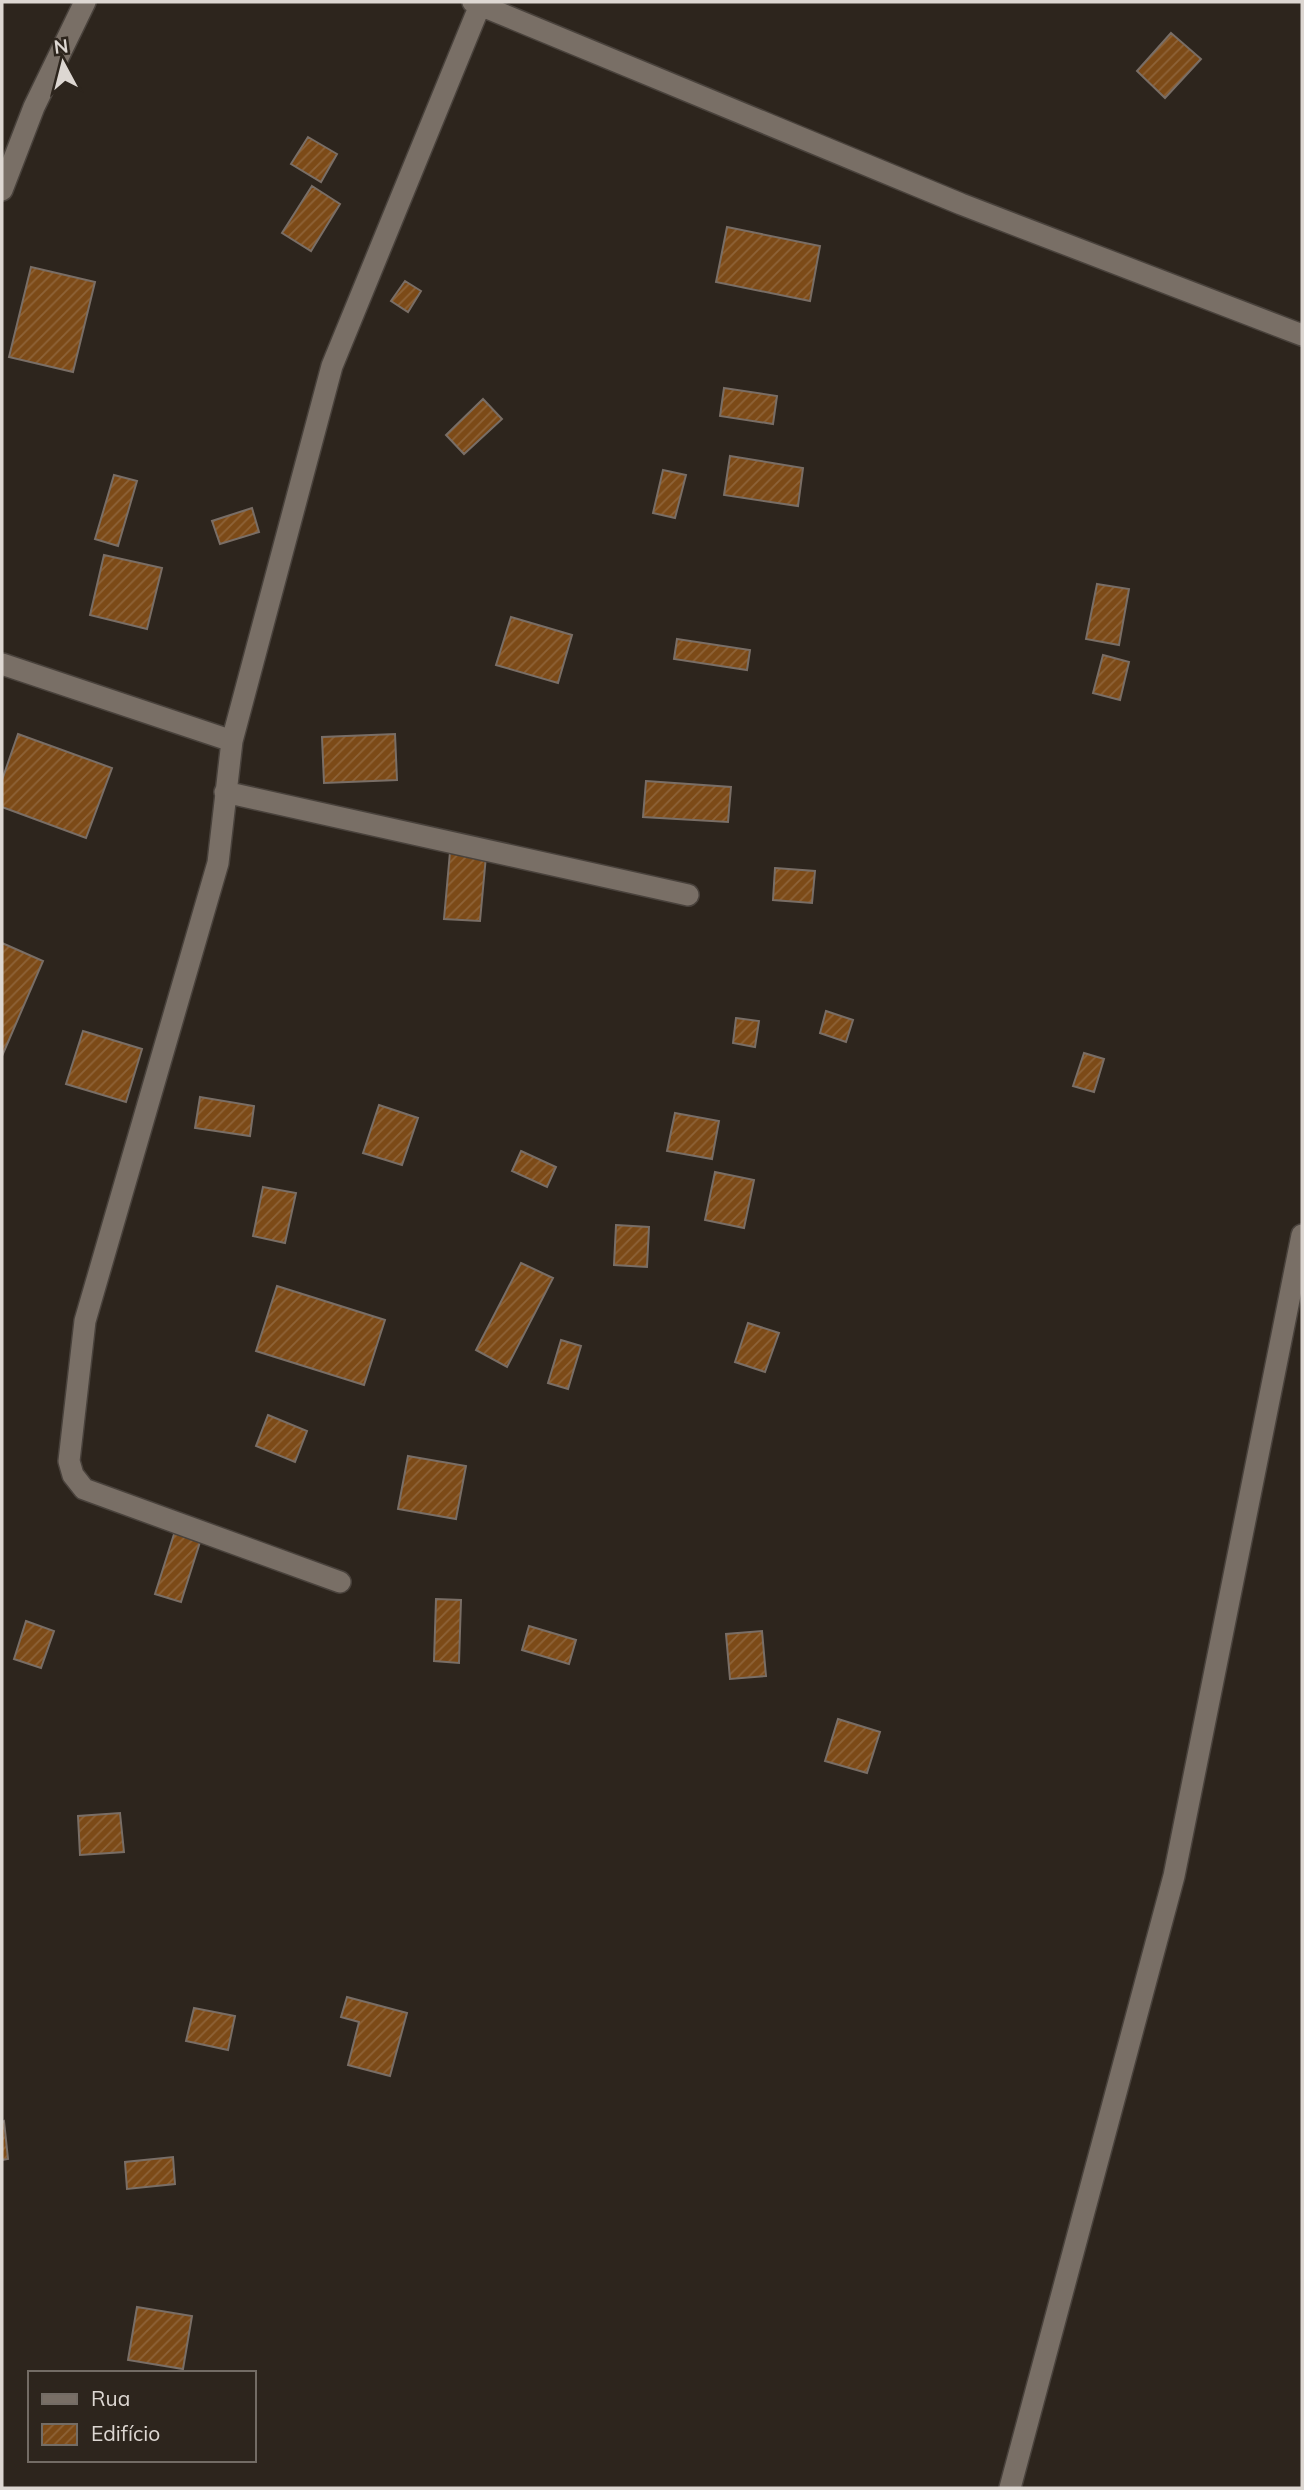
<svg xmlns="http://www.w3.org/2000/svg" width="1304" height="2490" font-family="Mulish,sans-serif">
<defs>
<pattern id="building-hatch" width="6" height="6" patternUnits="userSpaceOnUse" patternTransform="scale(1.75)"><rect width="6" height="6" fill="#7c4a17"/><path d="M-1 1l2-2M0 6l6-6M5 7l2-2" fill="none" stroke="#8e6338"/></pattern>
</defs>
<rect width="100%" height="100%" fill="#2d251d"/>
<path fill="url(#building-hatch)" stroke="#796e66" stroke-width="2" d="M1171,33L1201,59L1165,98L1137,71Z
M308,137L337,154L321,182L291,164Z
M312,186L340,204L311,251L282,233Z
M727,227L820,246L810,301L716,282Z
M31,267L95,282L73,372L9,357Z
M405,281L421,291L408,312L391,301Z
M724,388L777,396L773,424L720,416Z
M483,399L502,419L464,454L446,435Z
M730,456L803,468L798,506L724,495Z
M663,470L686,475L675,518L653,513Z
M114,475L137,481L118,546L95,539Z
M252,508L259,532L220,544L212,521Z
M104,555L162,568L147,629L90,615Z
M1097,584L1129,589L1119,645L1086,639Z
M511,617L572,635L558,683L496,665Z
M677,639L750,650L747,670L674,659Z
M1103,655L1129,662L1120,700L1093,693Z
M18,734L112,768L86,838L2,807V780Z
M395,734L397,780L324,783L322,737Z
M646,781L731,787L728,822L643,817Z
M450,852L486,856L480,921L444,919Z
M775,868L815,871L812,903L773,900Z
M2,943L43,961L2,1056Z
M826,1011L853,1020L846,1042L820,1033Z
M736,1018L759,1021L755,1047L733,1043Z
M83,1031L142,1049L126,1102L66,1084Z
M1084,1053L1104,1059L1094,1092L1073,1086Z
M200,1097L254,1106L250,1136L195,1128Z
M379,1105L418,1118L402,1165L363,1153Z
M675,1113L719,1121L712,1159L667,1151Z
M521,1151L556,1167L547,1187L512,1171Z
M715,1172L754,1180L744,1228L705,1220Z
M263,1187L296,1193L285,1243L253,1236Z
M616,1225L649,1227L647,1267L614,1265Z
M521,1263L553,1278L507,1367L476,1350Z
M277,1286L385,1320L364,1385L256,1351Z
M748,1323L779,1333L765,1372L735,1362Z
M561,1340L581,1346L568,1389L548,1383Z
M268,1415L307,1431L295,1462L256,1446Z
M408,1456L466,1466L456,1519L398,1509Z
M175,1531L201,1539L181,1602L155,1594Z
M436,1599L461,1600L459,1663L434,1661Z
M26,1621L54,1631L41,1668L14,1659Z
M529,1626L576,1640L569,1664L522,1650Z
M762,1631L766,1676L730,1679L726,1634Z
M838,1719L880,1732L867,1773L825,1761Z
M120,1813L124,1852L80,1855L78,1816Z
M347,1997L407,2013L390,2076L348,2065L359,2022L341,2017Z
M194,2008L235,2016L228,2050L186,2041Z
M4,2121L8,2159L2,2160V2122Z
M173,2157L175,2184L127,2189L125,2162Z
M137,2307L192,2316L183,2369L128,2360Z"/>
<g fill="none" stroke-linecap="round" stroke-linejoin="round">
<g stroke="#49423c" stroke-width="24">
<path id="minor" d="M480,5L961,204L1302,335
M2,190L34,107L85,2
M2,664L232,741
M225,792L688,895
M340,1582L84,1489L73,1475L69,1461L85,1321L218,863L232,741L332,366L480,5L473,2
M1010,2488L1174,1876L1302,1235"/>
</g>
<use href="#minor" stroke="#796f66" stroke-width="21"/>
</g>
<rect width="1304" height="2490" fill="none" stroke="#ddd7d2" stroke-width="7"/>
<rect x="28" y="2371" width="228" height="91" fill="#2d251d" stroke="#736c65" stroke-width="2"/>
<rect x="42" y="2394" width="35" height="10" fill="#796f66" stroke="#736c65" stroke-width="2"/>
<text x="91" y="2406" font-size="21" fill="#ddd7d2">Rua</text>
<rect x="42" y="2424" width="35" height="21" fill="url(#building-hatch)" stroke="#736c65" stroke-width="2"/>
<text x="91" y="2441" font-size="21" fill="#ddd7d2">Edifício</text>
<g transform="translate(63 63) rotate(353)" stroke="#2d251d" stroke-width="5" paint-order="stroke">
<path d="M0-5L12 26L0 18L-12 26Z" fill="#ddd7d2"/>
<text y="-10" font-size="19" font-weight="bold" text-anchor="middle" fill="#ddd7d2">N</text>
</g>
</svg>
